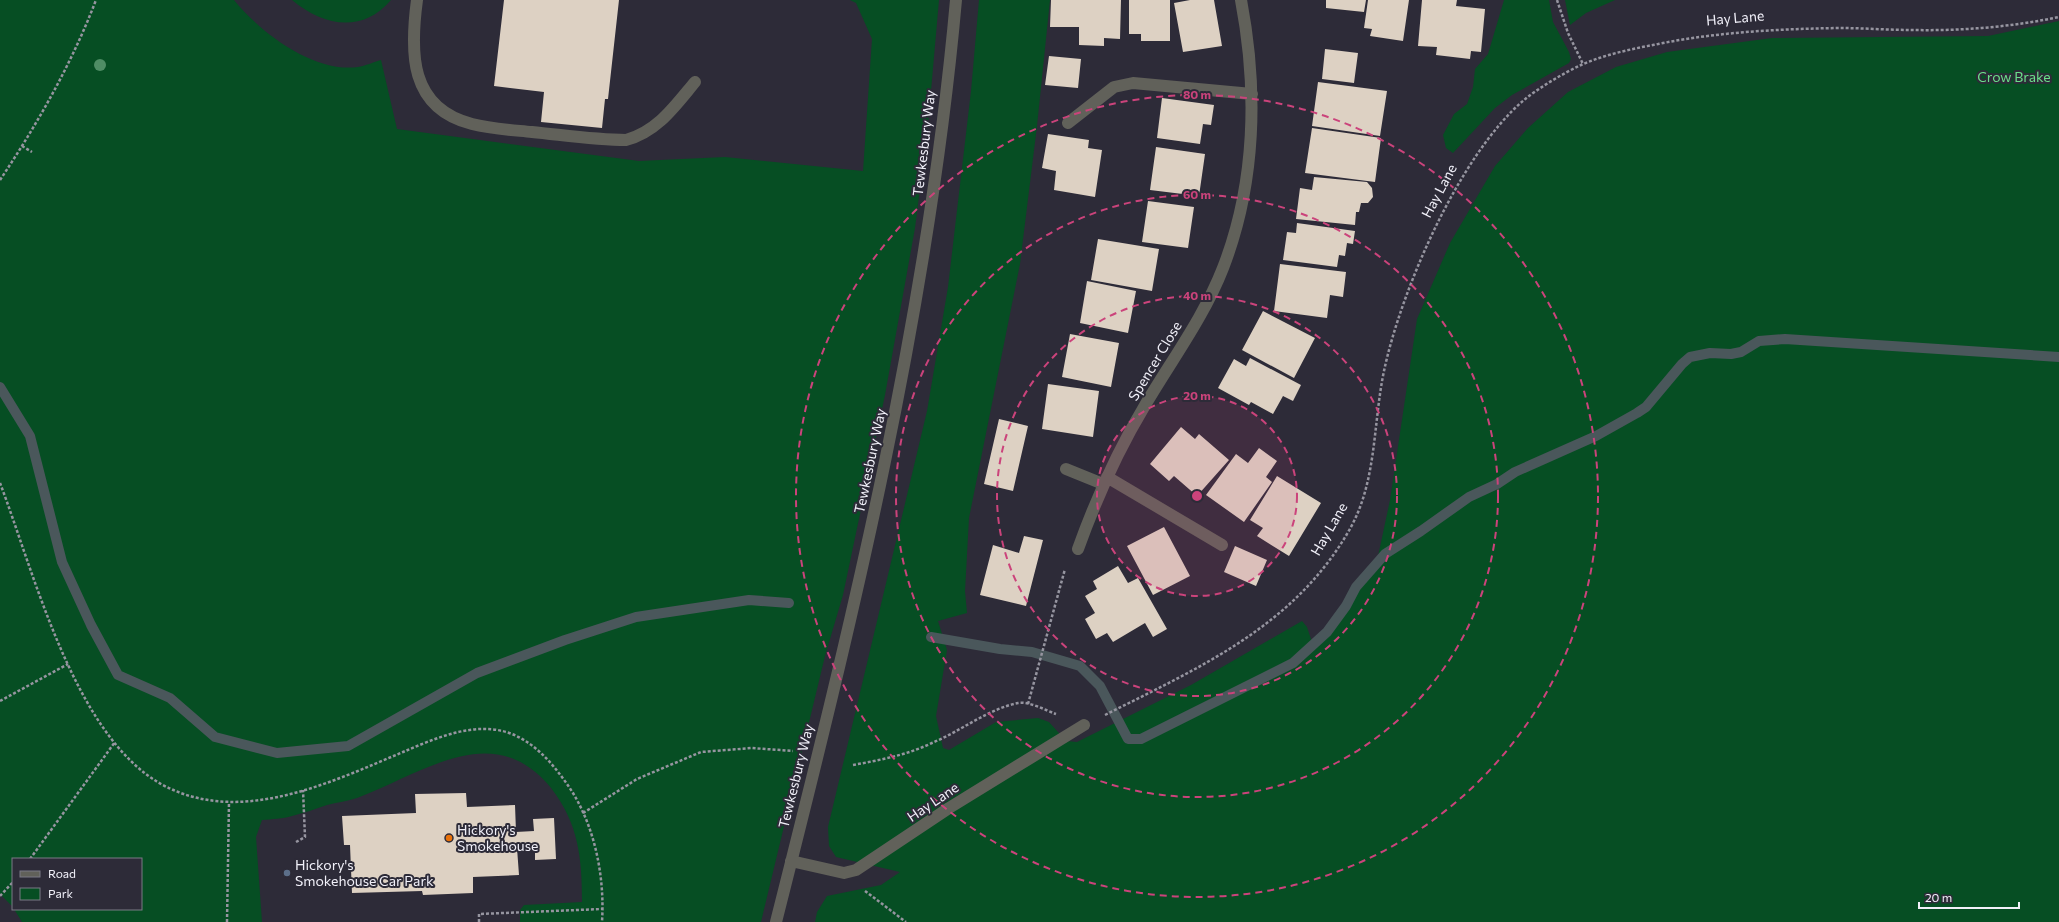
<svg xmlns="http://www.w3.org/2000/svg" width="2059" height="922" font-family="Commissioner,sans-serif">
<rect width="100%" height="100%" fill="#2d2b38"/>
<path fill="#064e23" d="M0,0H234C260,32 313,73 358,67C365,66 374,62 381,60L397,129L639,161L725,157L863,171L872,39L856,3L850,0H939L928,125L915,228L885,395L843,595L825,656L761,922H520V910L524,905L582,902C582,859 579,824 551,788C495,719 426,771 362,796C351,801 338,802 327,805C315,809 304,813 292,816C283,819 272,819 262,820L256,837L262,922H22L14,909H141V859H13V907L0,894Z
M292,0H391C362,34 323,26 292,0Z
M979,0H1050L1037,126L1020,264L969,518L965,591L967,613L938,621L947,650L936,716L943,748L949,750L996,722L1038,718L1049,722L1066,741L1077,742L1191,685L1302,621L1307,627L1313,645L1327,632L1346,606L1356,587L1377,561L1390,500L1417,319L1450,243L1495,166L1528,128L1568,92L1616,67L1667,52L1772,38L1988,36L2059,21V922H815L817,912L827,896L881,885L900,872L836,857L829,846L828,827L927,411L948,287L971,91Z
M1504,0H1549L1553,22L1569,52L1571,59L1569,63L1512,95L1495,108L1453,153L1446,148L1443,135L1454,114L1467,104L1473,87L1475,69L1488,54Z
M1565,0H1615L1586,13L1570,25Z"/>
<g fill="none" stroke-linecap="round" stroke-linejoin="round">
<path stroke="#4a575b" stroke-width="10" d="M0,387L30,436L62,562L91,625L118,675L170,698L215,737L277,753L348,746L477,673L565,640L636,617L749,600L789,603
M931,637L1000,649L1032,652L1080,666L1100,686L1128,739H1141L1293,663L1327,632L1346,606L1356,587L1385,554L1421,531L1469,497L1497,484L1515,472L1596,436L1637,413L1646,407L1682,364L1690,357L1710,353L1731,354L1741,352L1759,341L1785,339L2059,357"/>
</g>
<path fill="#ddd1c3" d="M504,0H619L608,99H605L602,128L541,122L544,92L494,86Z
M1051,0H1121L1120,39L1104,38V46L1079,45V27H1050Z
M1129,0H1170V41H1141V34H1129Z
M1190,0H1214L1222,46L1183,52L1174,3Z
M1326,0H1366L1364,12L1326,8Z
M1368,0H1409L1403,41L1370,36L1372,29L1364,28Z
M1422,0H1457L1456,6L1485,9L1481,52L1471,51L1470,59L1436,55L1437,47L1418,46Z
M1325,49L1358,53L1354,83L1322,79Z
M1049,56L1081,59L1078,88L1045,85Z
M1318,82L1387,91L1380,136L1312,126Z
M1162,98L1214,105L1211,125L1203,124L1200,144L1157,138Z
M1312,128L1381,138L1375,182L1305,173Z
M1048,134L1089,140L1088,148L1102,150L1095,197L1054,190L1056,171L1042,168Z
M1156,147L1205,154L1199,196L1150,190Z
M1314,177L1367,182L1372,188L1373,197L1368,203H1361L1359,212H1356L1355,225L1296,219L1300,188L1312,190Z
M1148,201L1194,207L1188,248L1142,242Z
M1297,223L1355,231L1353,244L1347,243L1345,256L1339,255L1337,267L1283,260L1287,232L1296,233Z
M1098,239L1159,249L1152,291L1091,280Z
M1280,264L1346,272L1343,297L1330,295L1327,318L1274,311Z
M1087,281L1136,291L1128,333L1080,323Z
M1263,311L1315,338L1294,378L1242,350Z
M1070,334L1119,343L1111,387L1062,377Z
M1250,358L1301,385L1293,401L1283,396L1273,414L1251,402L1249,405L1218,388L1234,359L1246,366Z
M1048,384L1099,391L1093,437L1042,429Z
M999,419L1028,426L1013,491L984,484Z
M1181,427L1195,439L1199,434L1229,460L1197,496L1174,476L1169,481L1150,464Z
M1259,448L1277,461L1266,477L1272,482L1244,522L1206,495L1236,454L1248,463Z
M1277,476L1321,503L1289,556L1257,536L1263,528L1250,520Z
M1164,527L1190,576L1153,595L1127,546Z
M1024,536L1043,540L1026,606L980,595L993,545L1019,553Z
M1235,546L1267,560L1256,586L1224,572Z
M1118,566L1128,583L1138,578L1167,629L1153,637L1145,623L1113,642L1107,633L1096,639L1085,619L1095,613L1085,596L1097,589L1093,581Z
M466,793L467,807L515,805L516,832L534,831L533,819L554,818L556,859L535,860V847L517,848L519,875L473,877V893L423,895L422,891L352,893L350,845H344L342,816L416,813L415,794Z"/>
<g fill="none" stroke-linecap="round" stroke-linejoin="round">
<path stroke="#9695a0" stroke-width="2.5" stroke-dasharray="3 2" stroke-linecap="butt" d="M1557,0L1568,33L1583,64
M22,146L32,152
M0,180C38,123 72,63 96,0
M0,483C34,572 74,735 161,784C239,827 329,783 403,752C436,738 476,720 512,734C536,744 552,763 567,784C594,822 605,875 602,922
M0,701L68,664
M1028,704L1065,569
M1105,715C1200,667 1296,626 1351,527C1377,479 1373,423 1384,371C1401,290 1460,154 1524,100C1540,87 1562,74 1581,65C1606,54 1632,49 1658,44C1718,32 1778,29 1839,28C1863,28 1888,30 1912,30C1961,31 2011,27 2059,17
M853,765C880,760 907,755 932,743C961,731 988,709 1018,703C1029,701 1045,710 1056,714
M583,813L637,779L701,752L752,748L793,751
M296,842L305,837L303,790
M30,859L115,742
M865,891L906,922
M0,896L13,882
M227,922L229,802
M479,922V914L602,909"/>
<path stroke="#61615a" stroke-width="12" d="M417,0C410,52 409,108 472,124C492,129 512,130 532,132C563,135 595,140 626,140C657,132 675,106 695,82
M1068,123L1114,87L1133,83L1252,94
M1066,469L1103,484
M1107,477L1222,545
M1078,549C1096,499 1117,452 1144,407C1171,361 1204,317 1223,268C1256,183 1258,89 1241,0
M791,861L844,873L856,870L949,808L1084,725
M776,922C853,618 928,313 956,0"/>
</g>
<circle fill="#4f8d65" cx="100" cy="65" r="6"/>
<circle cx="1197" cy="496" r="100" fill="#cb437b" fill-opacity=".12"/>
<g fill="none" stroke="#cb437b" stroke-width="2" stroke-dasharray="7 5">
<circle cx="1197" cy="496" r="100"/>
<circle cx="1197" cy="496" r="200"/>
<circle cx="1197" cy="496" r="301"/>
<circle cx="1197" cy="496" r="401"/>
</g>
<circle fill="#e8710a" stroke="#2d2b38" stroke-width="1.5" cx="449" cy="838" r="4"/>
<circle fill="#5c6f8a" stroke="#2d2b38" stroke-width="1.5" cx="287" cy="873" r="4"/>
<g text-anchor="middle" stroke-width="4" stroke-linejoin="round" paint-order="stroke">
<g font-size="14" fill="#f1f0f9" stroke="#2d2b38">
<text transform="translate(1735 18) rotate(-5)" y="5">Hay Lane</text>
<text transform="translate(924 143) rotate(-83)" y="5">Tewkesbury Way</text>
<text transform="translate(1439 191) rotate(-62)" y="5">Hay Lane</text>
<text transform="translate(1155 361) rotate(-59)" y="5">Spencer Close</text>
<text transform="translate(870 461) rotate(-78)" y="5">Tewkesbury Way</text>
<text transform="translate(1329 529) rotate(-60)" y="5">Hay Lane</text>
<text transform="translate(796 776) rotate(-76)" y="5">Tewkesbury Way</text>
<text transform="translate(933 802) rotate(-34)" y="5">Hay Lane</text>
</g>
<g font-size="14" fill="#6bde8a" stroke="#2d2b38">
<text x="2014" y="82">Crow Brake</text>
</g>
<g font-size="14" fill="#f1f0f9" stroke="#2d2b38" text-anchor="start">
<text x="457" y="835">Hickory's<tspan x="457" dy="16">Smokehouse</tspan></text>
<text x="295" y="870">Hickory's<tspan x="295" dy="16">Smokehouse Car Park</tspan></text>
</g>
</g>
<circle cx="1197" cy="496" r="6" fill="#cb437b" stroke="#2d2b38" stroke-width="2"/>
<g font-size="12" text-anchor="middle" font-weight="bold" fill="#cb437b" stroke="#2d2b38" stroke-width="4" stroke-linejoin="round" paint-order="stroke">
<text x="1197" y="99">80 m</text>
<text x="1197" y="199">60 m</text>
<text x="1197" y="300">40 m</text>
<text x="1197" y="400">20 m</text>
</g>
<rect x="12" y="858" width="130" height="52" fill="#2d2b38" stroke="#7b7a85"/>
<rect x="20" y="871" width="20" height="6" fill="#61615a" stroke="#7b7a85"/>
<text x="48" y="878" font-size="12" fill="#f1f0f9">Road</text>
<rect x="20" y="888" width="20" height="12" fill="#064e23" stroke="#7b7a85"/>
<text x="48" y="898" font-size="12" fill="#f1f0f9">Park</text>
<path d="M1919 902v6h100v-6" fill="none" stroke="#f1f0f9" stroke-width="2"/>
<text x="1925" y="902" font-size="12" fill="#f1f0f9" stroke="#2d2b38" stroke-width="3" paint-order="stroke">20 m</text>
</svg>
